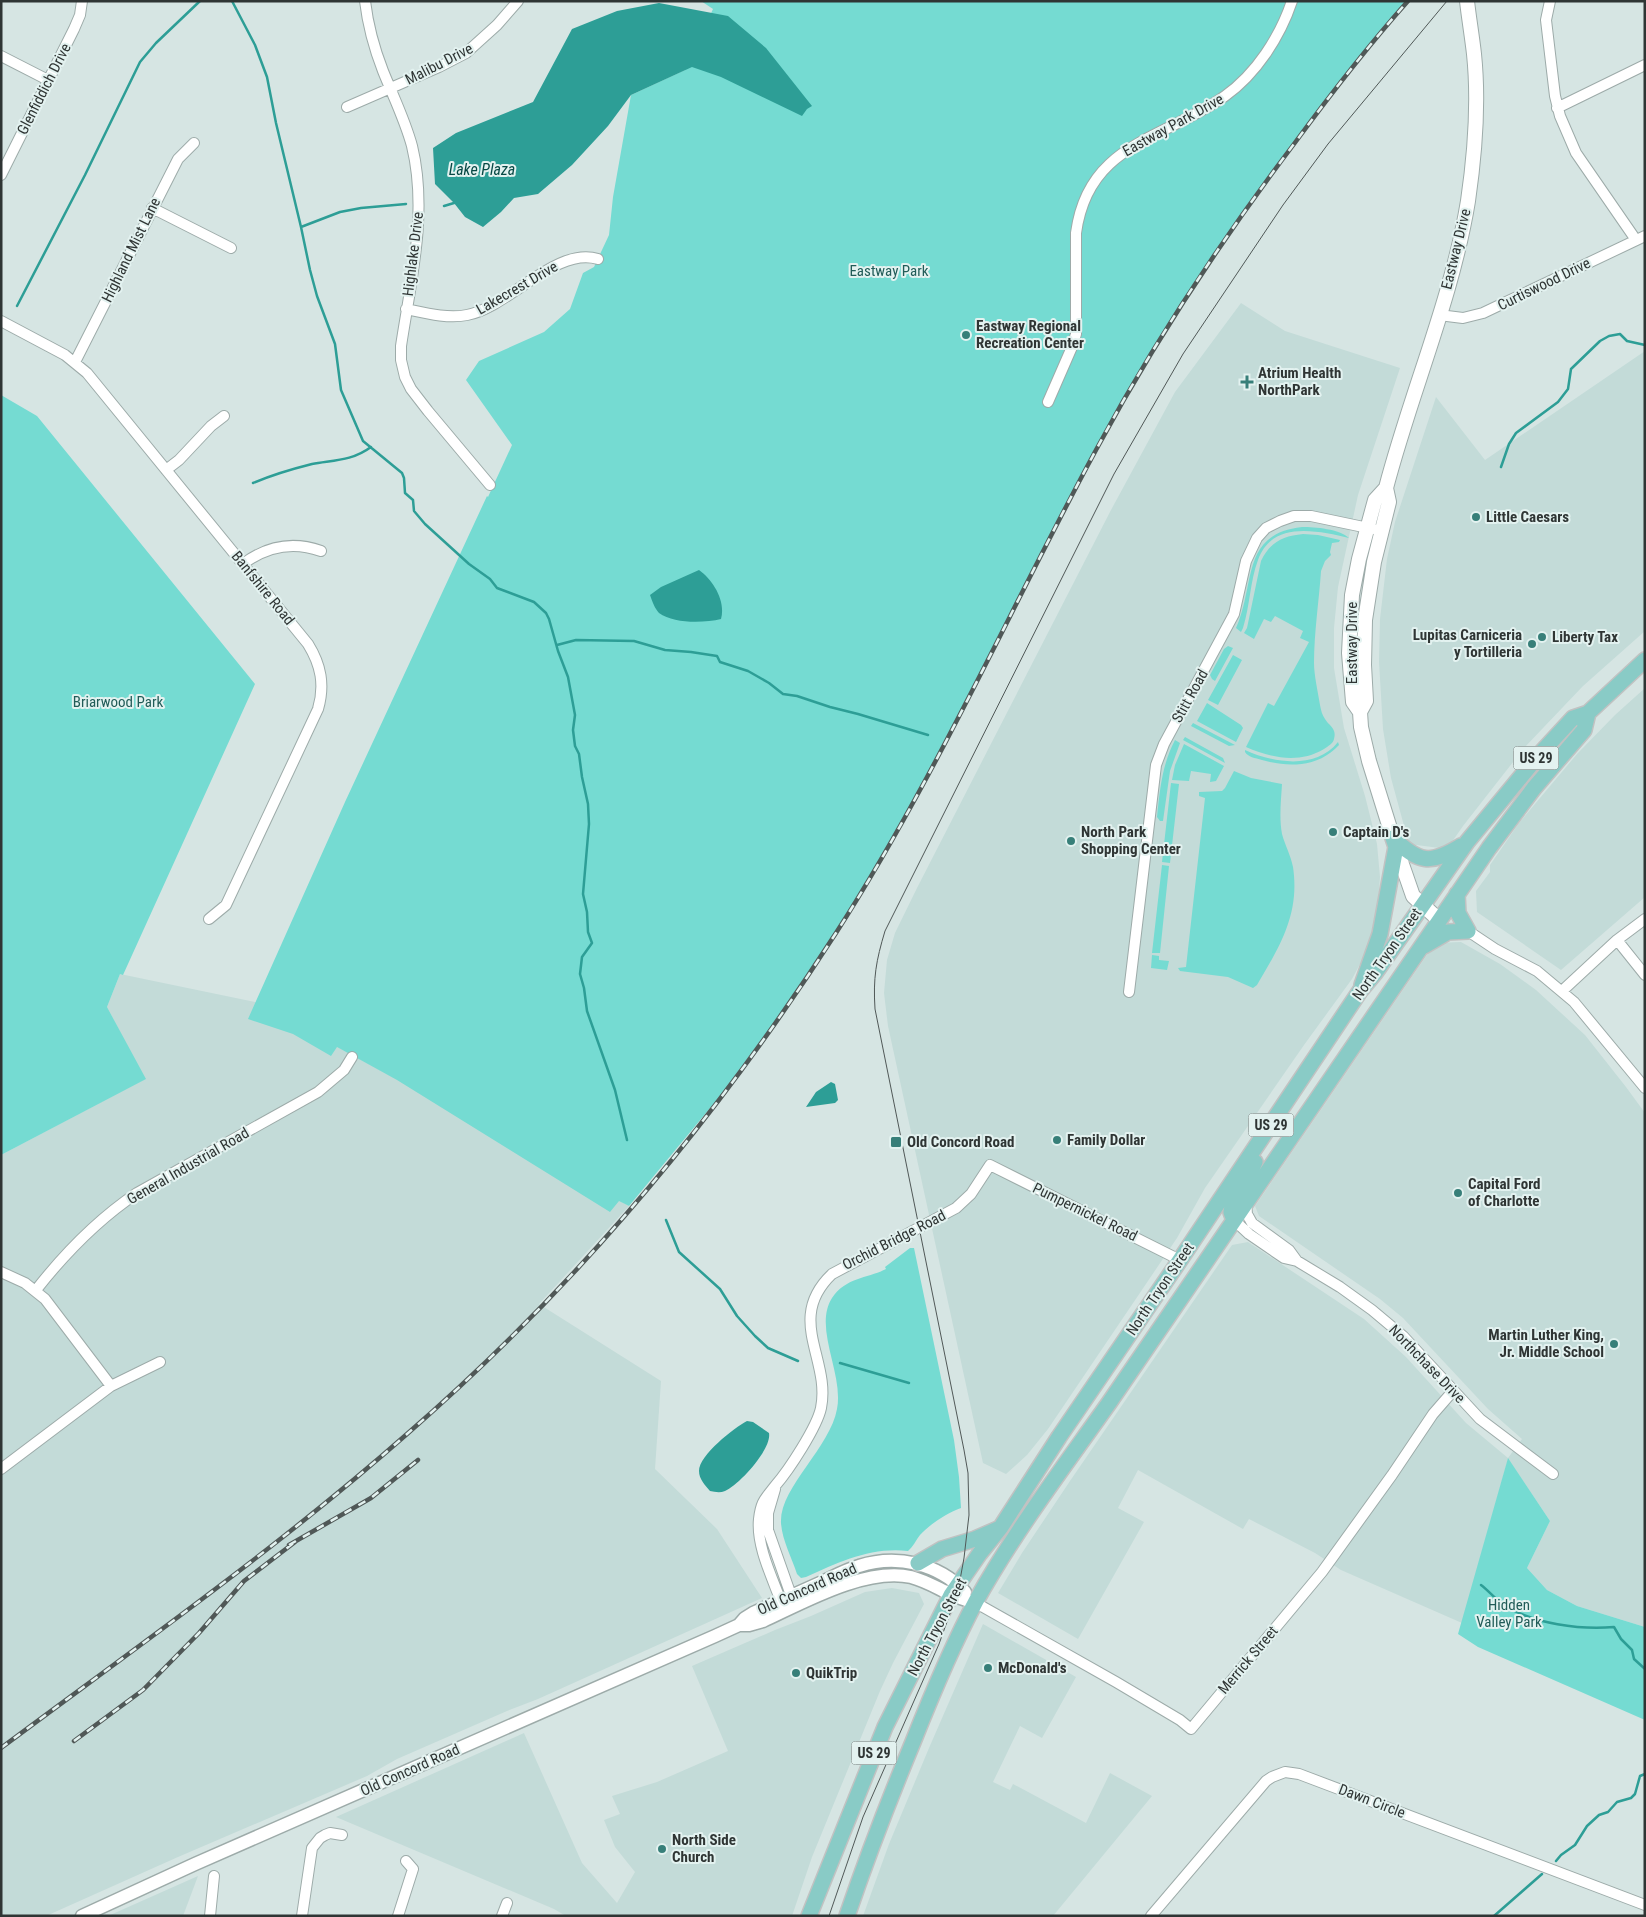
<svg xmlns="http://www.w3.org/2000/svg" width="1646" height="1917" font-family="'Roboto Condensed',sans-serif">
<rect width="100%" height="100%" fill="#d6e5e3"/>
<path fill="#c3dbd8" d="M1241,303L1285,331L1400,368L1358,495L1338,587L1334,628V668L1344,728L1365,796L1377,844L1380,877L1377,915L1367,951L1352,979L1304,1045L1205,1188L1177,1238L1048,1429L1027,1455L1006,1474L983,1463L888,1026L884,993L887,960L895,933L917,888L1111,510L1175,392Z
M1645,351V631L1583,686L1524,748L1463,826L1447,849L1409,844L1391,778L1383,729L1379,662L1380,619L1387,559L1395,522L1436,397L1485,460Z
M1645,688V897L1561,970L1477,912L1476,891L1490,872V865L1519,823L1577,754L1615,715Z
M1461,942L1500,964L1536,990L1585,1035L1626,1087L1645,1113V1627L1577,1606L1547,1590L1527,1568L1550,1521L1508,1459L1462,1623L1341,1570L1315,1553L1249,1519L1243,1529L1138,1470L1118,1508L1144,1522L1078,1639L998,1593L1022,1553L1070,1481L1232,1245L1248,1242L1364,1319L1406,1357L1466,1423L1508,1458L1522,1439L1488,1409L1403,1318L1380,1299L1259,1216L1255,1206L1435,943Z
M120,974L255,1002L629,1206L539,1304L661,1381L655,1469L717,1529L762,1598L538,1699L507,1711L397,1759L367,1776L178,1857L46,1916H1V1155L145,1079L107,1007Z
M892,1588L919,1593L924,1604L893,1663L880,1691L812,1857L792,1916H566L554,1909L336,1817L524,1733L582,1863L617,1903L635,1872L615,1847L604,1820L620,1814L612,1796L657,1782L728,1751L692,1666L775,1630L811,1616L865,1592Z
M983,1624L1076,1677L1042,1738L1020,1726L993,1782L1010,1790L1013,1784L1086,1823L1110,1773L1152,1796L1053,1916H863L889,1844L929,1748Z
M198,1876L183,1916H108Z"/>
<path fill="#75dbd2" d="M701,1H1408L1312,117L1252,198L1196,281L1155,346L1095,451L920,790L840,927L792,998L720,1096L629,1206L619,1201L610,1212L397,1080L337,1047L331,1056L293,1034L248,1019L345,802L487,496L488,497L512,445L466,380L479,361L544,332L570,309L583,273L594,267L609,235L613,197L631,95L685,70L713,9Z
M1,395L37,416L255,684L123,975L120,974L107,1007L146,1079L1,1155Z
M1302,527C1315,527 1340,529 1349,538C1318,531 1272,520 1258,560C1250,581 1250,606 1243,628L1241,632L1236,628C1256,584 1240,534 1302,527Z
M1303,534L1318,535L1340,540L1339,542L1332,543L1330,552L1331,555L1325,561L1321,571C1319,601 1314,632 1314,663C1314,675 1318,692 1320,705C1321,710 1322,715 1325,719C1329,726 1337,728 1334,739C1333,744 1328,746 1324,749C1299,764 1271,758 1246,747L1268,703L1274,706L1309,642L1300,638L1303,631L1275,616L1271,622L1264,619L1254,639L1244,633L1247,628L1261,561C1270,542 1283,536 1303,534Z
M1228,646L1233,648L1215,681L1212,679L1210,675L1224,649Z
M1233,655L1242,660L1218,705L1208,700Z
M1207,703L1241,725L1243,728L1236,742L1197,721Z
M1193,723L1235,745L1229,746L1191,726Z
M1185,737L1223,758L1225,763L1183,740Z
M1175,740L1180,743L1170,771L1163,821H1160L1157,817C1160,789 1162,765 1175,740Z
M1338,742L1339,745C1319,767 1289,768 1262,760C1255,758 1248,757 1245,752V750C1273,763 1316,770 1338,742Z
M1184,744L1224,766L1216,781L1210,782L1211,774L1191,771L1189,781L1172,780L1175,765Z
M1234,771L1251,778L1282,784C1281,801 1279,818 1282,834C1285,845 1291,856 1293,867C1300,914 1280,946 1257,985L1253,988L1228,977L1180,971L1178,968L1186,967L1205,798L1199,796V792L1222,791L1225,788Z
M1171,783L1179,784L1170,863L1162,862Z
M1162,865L1169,866L1160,953H1152Z
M1152,955L1159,956V960L1169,961L1167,970L1151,968Z
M910,1248H914L954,1440L959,1477L961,1508C947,1513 930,1524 920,1535C916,1540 913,1547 908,1551C870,1547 840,1562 806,1577L801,1578L797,1574C792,1558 782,1540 781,1523C779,1488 830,1448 837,1409C844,1374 813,1328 832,1298C846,1277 869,1278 886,1269L885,1267Z
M1508,1458L1550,1521L1527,1568L1547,1590L1577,1606L1645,1627V1720L1478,1647L1458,1634Z"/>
<path fill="#2d9e96" d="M659,3L728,16L766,48L812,106L807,109L802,116L721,77L692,67L631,95L608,126L572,165L538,194L514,198L501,212L483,227L465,217L454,203L435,184L433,148L456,133L533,102L572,29L617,11Z
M699,570C713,580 726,601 721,619C704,623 674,624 659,613C655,609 652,601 650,595L661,587Z
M831,1082L835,1084L838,1100L835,1103L806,1107L816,1092Z
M747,1421L753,1422L769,1433C772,1449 739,1485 725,1491C720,1493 715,1492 710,1491C705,1485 699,1479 699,1471C699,1455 734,1428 747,1421Z"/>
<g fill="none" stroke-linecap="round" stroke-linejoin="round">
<path stroke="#2d9e96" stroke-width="2.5" d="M232,1L255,45L267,77L276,123L301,227L310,270L317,296L335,344L341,390L363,441L402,473L404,478L405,493L413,500L414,511L425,524L469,564L490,579L497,588L534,602L546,613L549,619L558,651L568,677L575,715L573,730L575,746L579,754L582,777L588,804L589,824L583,894L587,912L588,932L592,943L582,957L580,974L584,988L587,1011L615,1090L627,1140
M444,206L454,203
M301,227L340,212L361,208L406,204
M17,306L85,175L140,62L156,43L200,1
M1501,467L1509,444L1516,433L1558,402L1568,389L1571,369L1600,341L1609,336L1620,334L1627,341L1645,345
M253,483C272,475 292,469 312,464C334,460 352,461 371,447
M557,645L576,640L634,641L665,650L691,652L717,656L720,662L748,671L769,683L783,694L797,696L830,707L858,714L928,735
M666,1220L679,1252L720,1289L737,1316L755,1336L768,1348L798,1361
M840,1363L909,1383
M1481,1585C1489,1591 1496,1600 1504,1605C1533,1624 1581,1630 1614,1627L1621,1639L1632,1650L1634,1659L1645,1669
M1556,1861L1561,1855L1575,1845L1587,1826L1599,1815L1608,1812L1617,1802L1631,1798L1635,1794L1640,1776L1645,1774
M1494,1916L1542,1874"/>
<g stroke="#9daba9" stroke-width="12">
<path id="minor" d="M365,1C368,26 374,48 383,71C393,96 405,120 412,146C428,212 411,280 401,346V360L405,377L411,389L428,411L490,485
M1550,1L1546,20L1555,96L1560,116L1576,153L1636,240
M1,56L48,80
M347,107L439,67L466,53L497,25L518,1
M1557,108L1645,65
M1,175L74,29L80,15L82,1
M152,208L231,248
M406,309C425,313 448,319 467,315C509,307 556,246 598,259
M1439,315L1463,318L1483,313L1645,236
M1,321L65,355L87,373L308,644C321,665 325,685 318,709L226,905L209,919
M75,362L178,159L194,143
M1048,402L1072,347L1076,334V233C1088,143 1163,140 1225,96C1256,74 1280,37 1292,1
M166,470L179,460L211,426L224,416
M243,564C267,546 293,541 321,551
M1468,931L1495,949L1537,971L1574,1002L1645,1088
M1617,940L1645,975
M1562,991L1617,940L1645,919
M1129,992L1156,765L1164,744L1234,614L1246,561L1257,538L1266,528L1280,521L1294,516H1311L1373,529
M1246,1203L1247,1214L1252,1223L1289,1250L1297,1261
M1234,1220L1249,1234L1284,1258L1297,1261L1340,1287L1372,1310L1403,1336L1480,1419L1553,1474
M1,1272L25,1283L45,1299L111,1386
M36,1290C65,1253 97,1220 137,1193L318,1092L344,1070L352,1057
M1,1469L111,1386L160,1362
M775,1489L768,1513V1530L793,1601
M976,1603L1116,1682L1180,1720L1191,1729L1322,1572L1392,1475L1433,1414L1453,1391
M783,1607C774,1581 756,1547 759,1519C761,1501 765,1499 775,1486C789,1470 817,1427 821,1408C831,1359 785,1319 832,1274L956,1208L971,1194L990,1165L1180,1260
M210,1916L214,1876
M302,1916L312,1848L320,1838L325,1835L330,1833L342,1835
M398,1916L413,1869L406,1861
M502,1916L507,1903
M1151,1916L1266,1781L1272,1777L1285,1772L1299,1774L1645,1905"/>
</g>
<g stroke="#9daba9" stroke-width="15">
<path id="tertiary" d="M739,1625L745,1618L753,1613C775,1603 798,1593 820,1583C833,1577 845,1570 859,1566C896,1554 938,1563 965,1592
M82,1916L195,1864L715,1636L739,1625H749L763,1621C804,1602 866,1567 911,1577C926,1581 937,1588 950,1594C958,1598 967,1600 976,1603"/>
</g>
<g stroke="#9daba9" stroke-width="16">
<path id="secondary" d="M1386,488L1389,502L1374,562L1365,620L1364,665L1366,701L1360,712L1361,727L1369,761L1393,838
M1360,712L1353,702L1349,653L1352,595L1359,559L1375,500L1386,488C1411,392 1452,299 1468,201C1475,153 1479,102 1474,54C1472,36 1469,19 1467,1
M1396,847L1413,896L1439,920"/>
</g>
<g stroke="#c1c2c2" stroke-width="18">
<path id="primary" d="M1393,838C1419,863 1430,865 1461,846
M1457,894L1458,913L1468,931
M1424,946L1448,932L1468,931
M1362,985L1380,934L1396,847L1393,838
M1234,1220L1231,1212L1233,1203L1245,1184L1255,1162
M918,1563L942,1549L975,1539L998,1529
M809,1916L885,1727L951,1595L980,1553L1001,1527L1059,1437L1180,1260L1360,991L1375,973L1467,842L1538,756L1573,718L1588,713L1645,660
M847,1916C867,1857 889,1800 913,1742C932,1694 952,1646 976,1601C1015,1531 1063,1468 1109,1403L1489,848L1534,788L1584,730L1588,713"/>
</g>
<use href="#minor" stroke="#fff" stroke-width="10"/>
<use href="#tertiary" stroke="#fff" stroke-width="12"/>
<use href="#secondary" stroke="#fff" stroke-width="14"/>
<use href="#primary" stroke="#89cbc6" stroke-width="15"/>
<path stroke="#505857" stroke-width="1" d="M829,1916L863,1817L939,1644L958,1591L964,1558L969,1515L968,1473L964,1450L875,1009C873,978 876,961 885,931L1114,474L1183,354L1283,205L1328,144L1447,1"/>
<g stroke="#505857" stroke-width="4.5">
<path id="rail" d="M289,1545L371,1498L418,1460
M74,1741L143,1690L199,1633L244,1581L295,1542
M1,1748C138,1646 279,1547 407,1434C574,1289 717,1118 836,933C935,779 1009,611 1096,450C1154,342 1220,242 1294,144C1330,95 1367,47 1408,1"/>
</g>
<use href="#rail" stroke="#e3f2f0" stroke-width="2.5" stroke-dasharray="8" stroke-linecap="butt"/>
</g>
<g fill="#377f79" stroke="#e3f2f0" stroke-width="2">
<circle cx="966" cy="335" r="5"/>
<path d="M1244.5 374.5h5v5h5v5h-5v5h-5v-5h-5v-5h5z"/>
<circle cx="1476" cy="517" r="5"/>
<circle cx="1542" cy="637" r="5"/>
<circle cx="1532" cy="644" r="5"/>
<circle cx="1333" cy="832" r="5"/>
<circle cx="1071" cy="841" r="5"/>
<circle cx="1057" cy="1140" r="5"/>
<rect x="890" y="1136" width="12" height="12" rx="2.5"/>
<circle cx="1458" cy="1193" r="5"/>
<circle cx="1614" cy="1344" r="5"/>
<circle cx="988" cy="1668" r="5"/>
<circle cx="796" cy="1673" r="5"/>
<circle cx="662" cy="1849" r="5"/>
</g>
<g text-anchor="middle" stroke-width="4" stroke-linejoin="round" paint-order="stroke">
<g fill="#e3f2f0" stroke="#656e6c" stroke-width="1">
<rect x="1513.5" y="746.5" width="45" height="23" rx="4"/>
<rect x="1248.5" y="1113.5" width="45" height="23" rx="4"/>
<rect x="851.5" y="1741.5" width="45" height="23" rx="4"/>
</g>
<g font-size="14" font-weight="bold" fill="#2f3534">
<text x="1536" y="763">US 29</text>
<text x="1271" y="1130">US 29</text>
<text x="874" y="1758">US 29</text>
</g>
<g font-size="15" fill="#2f3534" stroke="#e3f2f0">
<text transform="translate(439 64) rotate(-27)" y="5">Malibu Drive</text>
<text transform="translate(44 89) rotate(-63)" y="5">Glenfiddich Drive</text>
<text transform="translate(1173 125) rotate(-29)" y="5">Eastway Park Drive</text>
<text transform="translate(1456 249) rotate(-76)" y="5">Eastway Drive</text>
<text transform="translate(131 250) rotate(-64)" y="5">Highland Mist Lane</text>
<text transform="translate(413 254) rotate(-83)" y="5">Highlake Drive</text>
<text transform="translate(1544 284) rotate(-26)" y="5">Curtiswood Drive</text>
<text transform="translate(517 288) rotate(-30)" y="5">Lakecrest Drive</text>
<text transform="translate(263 588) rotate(51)" y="5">Banfshire Road</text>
<text transform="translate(1352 643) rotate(-90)" y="5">Eastway Drive</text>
<text transform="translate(1190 696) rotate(-61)" y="5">Stitt Road</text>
<text transform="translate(1387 954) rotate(-55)" y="5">North Tryon Street</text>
<text transform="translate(188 1166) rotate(-30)" y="5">General Industrial Road</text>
<text transform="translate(1085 1212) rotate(26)" y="5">Pumpernickel Road</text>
<text transform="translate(894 1240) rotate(-27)" y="5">Orchid Bridge Road</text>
<text transform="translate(1160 1289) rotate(-56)" y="5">North Tryon Street</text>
<text transform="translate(1427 1364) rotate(46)" y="5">Northchase Drive</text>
<text transform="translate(807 1589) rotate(-24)" y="5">Old Concord Road</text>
<text transform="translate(937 1627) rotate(-62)" y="5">North Tryon Street</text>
<text transform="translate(1248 1660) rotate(-50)" y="5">Merrick Street</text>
<text transform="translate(410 1770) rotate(-24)" y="5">Old Concord Road</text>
<text transform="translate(1372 1801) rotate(21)" y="5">Dawn Circle</text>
</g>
<g font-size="15" fill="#215c58" stroke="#e3f2f0">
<text x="889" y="276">Eastway Park</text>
<text x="118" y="707">Briarwood Park</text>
<text x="1509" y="1610">Hidden<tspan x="1509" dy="17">Valley Park</tspan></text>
</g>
<g font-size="15" font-weight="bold" fill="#2f3534" stroke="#e3f2f0" text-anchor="start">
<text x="976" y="331">Eastway Regional<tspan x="976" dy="17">Recreation Center</tspan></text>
<text x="1258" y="378">Atrium Health<tspan x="1258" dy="17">NorthPark</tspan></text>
<text x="1486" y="522">Little Caesars</text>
<text x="1522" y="640" text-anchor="end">Lupitas Carniceria<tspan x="1522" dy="17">y Tortilleria</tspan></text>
<text x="1552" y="642">Liberty Tax</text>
<text x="1081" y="837">North Park<tspan x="1081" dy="17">Shopping Center</tspan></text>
<text x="1343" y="837">Captain D's</text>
<text x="1067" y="1145">Family Dollar</text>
<text x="907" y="1147">Old Concord Road</text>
<text x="1468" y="1189">Capital Ford<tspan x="1468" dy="17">of Charlotte</tspan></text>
<text x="1604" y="1340" text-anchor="end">Martin Luther King,<tspan x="1604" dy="17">Jr. Middle School</tspan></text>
<text x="998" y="1673">McDonald's</text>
<text x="806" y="1678">QuikTrip</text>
<text x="672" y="1845">North Side<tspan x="672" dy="17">Church</tspan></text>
</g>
<g font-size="16" font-style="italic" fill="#074945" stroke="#e3f2f0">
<text x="482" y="175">Lake Plaza</text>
</g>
</g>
<rect width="1646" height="1917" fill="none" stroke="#2f3534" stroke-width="5"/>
</svg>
